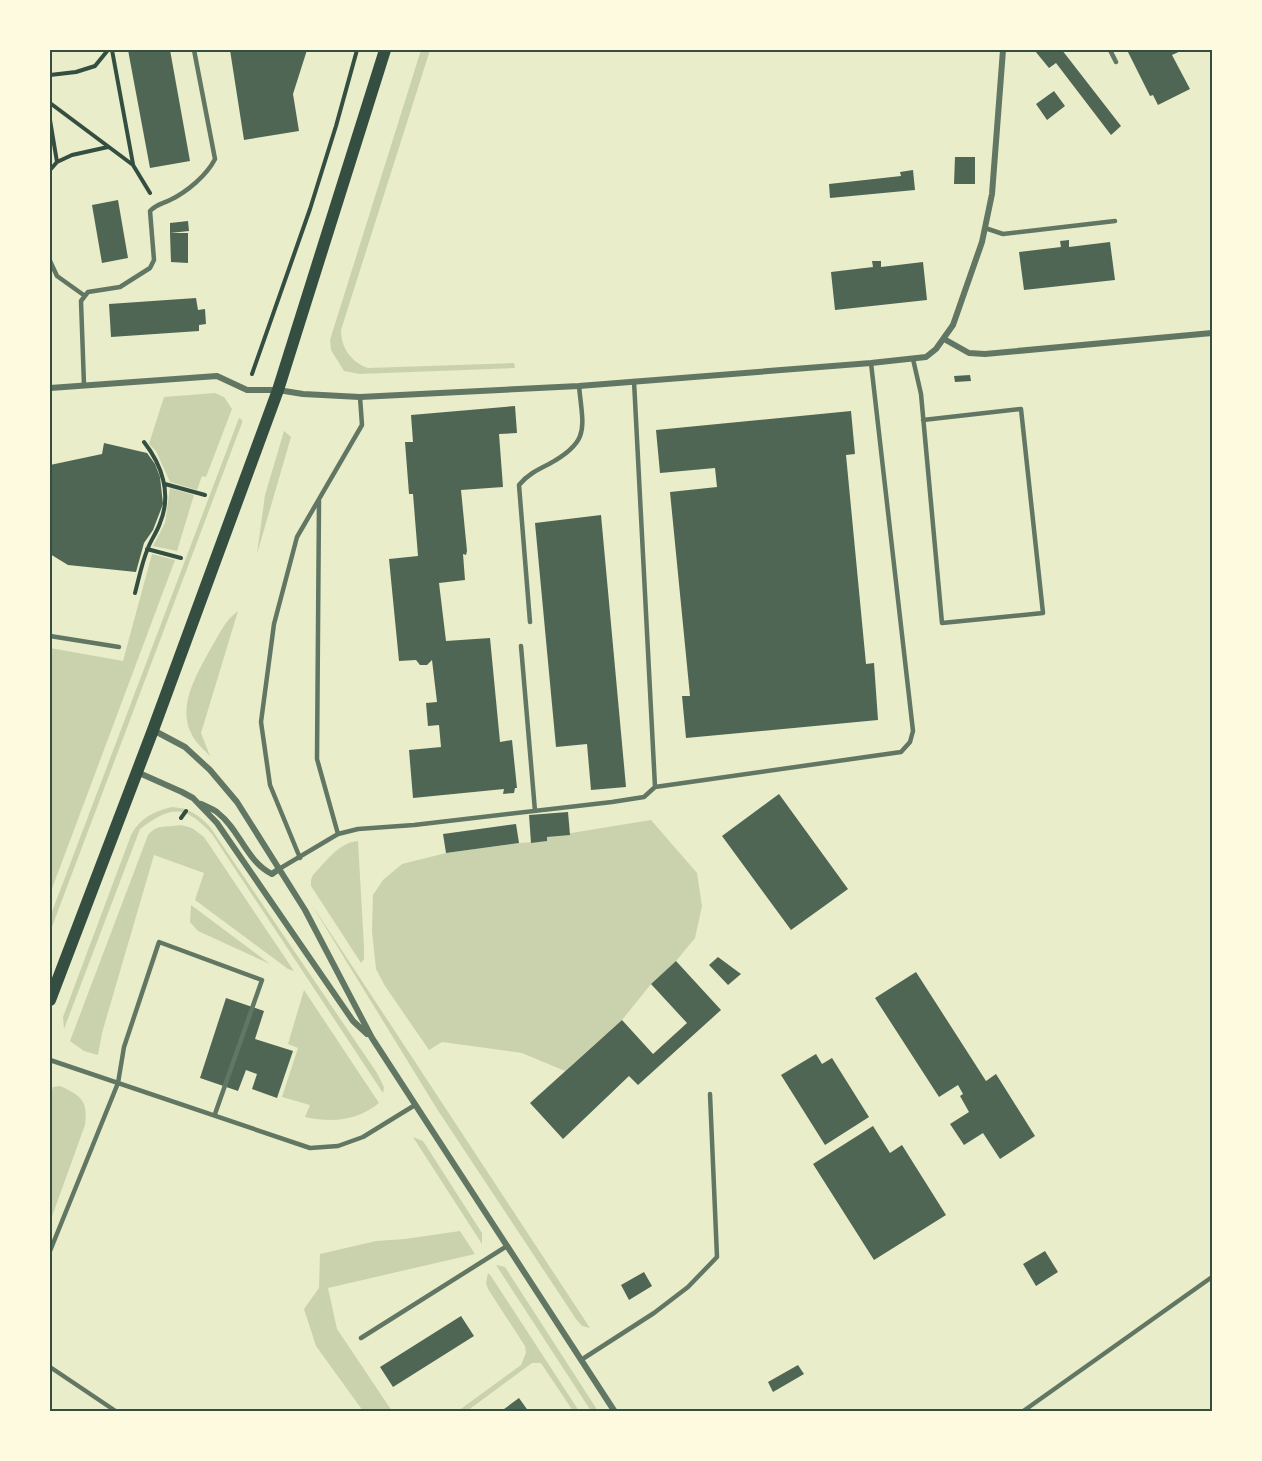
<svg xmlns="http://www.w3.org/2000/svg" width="1262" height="1461" font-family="Quicksand,sans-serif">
<rect width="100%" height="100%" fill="#e9edc9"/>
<path fill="#cad2ad" d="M421,50H430L341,330C341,348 351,362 368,368L514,363L515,368L360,374L344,371L331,350L330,340Z
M215,393L224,397L232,409L206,477L202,476L197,490L170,482L156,451L149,444L164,397Z
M239,418L242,420V423L50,932V917Z
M284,431L291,437L257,554L265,495Z
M170,488L194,495L177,551L153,546L165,523Z
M152,554L175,560L50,894V648L123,661Z
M238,611L201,733L210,756C204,750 196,743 192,735C176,707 198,672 211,648C219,635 225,620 238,611Z
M172,807C189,808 199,815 210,827L377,1073L384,1087L383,1093L212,834C184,804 171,806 140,829L64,1029L63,1017L131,835C140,818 154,811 172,807Z
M651,820L697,873L702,906L695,938L676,961L651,984L622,1020L565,1071L522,1053L442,1042L429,1050L385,986L376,969L372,931L373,895L383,880L402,864L446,853L519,843L547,841V837Z
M181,825L192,828L204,837L294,971L288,969L195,900L204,873L154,855L102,1033L98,1055L84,1051L70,1041L148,835C158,823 167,828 181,825Z
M358,841L364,947V959L361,963L311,886V880L313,875C326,862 339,842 358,841Z
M310,902L590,1328L582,1326L576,1319L437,1109Z
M191,905L270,964L198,931L190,922Z
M304,990L379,1103C357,1121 332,1123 305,1117L310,1105L282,1097L298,1048L288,1044Z
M60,1086C82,1096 88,1101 85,1125L50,1222V1096L53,1087Z
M413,1137L423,1141L482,1233V1244Z
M460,1231L475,1254L328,1288L337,1329L392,1411H363L316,1346L304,1309L319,1288L320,1254L376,1241L405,1239Z
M496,1265L505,1267L598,1411H591Z
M488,1273L491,1276L579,1411H573L541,1363H532L467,1411H458L521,1365L526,1353L525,1346L488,1289L486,1283Z"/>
<path fill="#4f6655" d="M128,50H170L190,161L150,168Z
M230,50H307L293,94L299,131L244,140Z
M1037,50H1062L1121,126L1111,135L1056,63L1049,68L1035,51Z
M1127,50H1183L1172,55L1190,89L1158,105L1153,95L1150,96Z
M1054,91L1065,106L1047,120L1036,104Z
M955,157H975V184H954Z
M913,170L915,190L830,198L829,184L901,176L900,172Z
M118,200L128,258L102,263L92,205Z
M188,221L189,231L170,233V223Z
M170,233H188V263L171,262Z
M1069,240V247L1110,242L1115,280L1024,290L1019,252L1061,247L1060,241Z
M872,261H881V267L923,262L927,300L835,310L831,272L873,267Z
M196,298L198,310L205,309L206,324L199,325V331L111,337L109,304Z
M970,375L971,381L955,382L954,376Z
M515,406L517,433L499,434L503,487L461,490L467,551L466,555L463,554L465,580L439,583L446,641L490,638L500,742L512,740L517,788H515L514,793L503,794L504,789L413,798L409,750L441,747L439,725L428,726L426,703L437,702L432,660L427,665H420L416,660L399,661L389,559L418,556L413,494H409L405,442H413L411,415Z
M851,411L855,454L846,455L866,664L874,663L878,720L686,738L682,696H690L670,492L717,487L715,468L660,473L656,430Z
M104,443L147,453L155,464L160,477L163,504L153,530L144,543L136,572L68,565L50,554V465L102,454Z
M601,515L626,787L591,790L587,744L556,747L535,523Z
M779,794L848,889L791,930L722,836Z
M568,812L570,835L547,837V841L531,843L529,815Z
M516,824L519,843L446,853L443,834Z
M718,957L741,974L728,985L709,965Z
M676,961L721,1010L638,1085L629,1076L563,1139L530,1103L622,1020L653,1054L687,1023L651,984Z
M916,972L986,1081L996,1074L1035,1136L1000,1159L983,1133L964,1145L950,1124L969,1112L960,1096L963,1094L958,1085L939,1097L875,998Z
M226,998L264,1011L255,1039L293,1051L277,1098L252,1089L257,1074L246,1070L238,1091L200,1078Z
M816,1054L822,1064L832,1058L869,1117L825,1145L781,1075Z
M873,1126L890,1153L902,1145L946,1215L874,1260L813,1164Z
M1045,1251L1058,1272L1036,1286L1023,1264Z
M644,1272L652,1286L629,1300L621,1285Z
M461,1316L474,1336L393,1387L380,1367Z
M798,1365L804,1374L773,1392L768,1382Z
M519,1398L529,1412H500Z"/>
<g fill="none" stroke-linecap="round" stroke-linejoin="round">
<path stroke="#344e41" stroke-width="4" d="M112,50L133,164
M50,75L76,72L95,66L108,50
M50,103L133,165L150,193
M50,120L57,162L50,170
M57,162L72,155L108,147
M252,374L310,209L336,126L357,50
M165,484L205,495
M147,549L181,558
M135,593C139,578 142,562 148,548C151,540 157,532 160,523C172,494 162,465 144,442
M181,818L186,811"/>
<path stroke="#617663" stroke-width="4.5" d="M1110,50L1116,62
M985,228L1003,234L1115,221
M50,261L57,276L85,296
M913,359L921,394L942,623L1043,613L1021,409L923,420
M84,385L81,301L88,292L120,287L150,268L154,260L150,211C157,204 162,204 170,200C187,192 207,175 215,159L194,50
M319,501L317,759L338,834
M530,622L519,485C527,475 537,470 549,464C591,441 583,428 579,386
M50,636L119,647
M521,646L535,811
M655,787L901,752L910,742L913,731L871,363
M300,858L270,785L261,722L274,624L297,537L362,425L360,397
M279,869L338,834L358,829L414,825L612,802L644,797L655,787L634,381
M50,1060L310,1148L338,1146L363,1137L415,1105
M50,1251L118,1083L124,1047L159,942L262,980L215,1114
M361,1338L507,1246
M581,1360L654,1313L688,1287L717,1257L710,1094
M50,1367L117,1412
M1022,1412L1212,1277"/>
<path stroke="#617663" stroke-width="6" d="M944,339L969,353L985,354L1212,333
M50,388L217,376L247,390H278L303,394L360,397L579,386L871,363L926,357L936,349L953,325L982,242L992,194L1003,50
M153,730L185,747L210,770L237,802L305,910L372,1038L615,1412
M137,772L182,792L193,798L217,823L353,1021L367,1034
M201,804C207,807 214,809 218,813C240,830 246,861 272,874L279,869"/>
<path stroke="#344e41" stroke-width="12" d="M50,1000L153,730L278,390L385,50"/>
</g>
<rect width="1262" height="1461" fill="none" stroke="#fefae0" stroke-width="102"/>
<rect x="51" y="51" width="1160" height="1359" fill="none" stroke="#344e41" stroke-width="2"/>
</svg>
